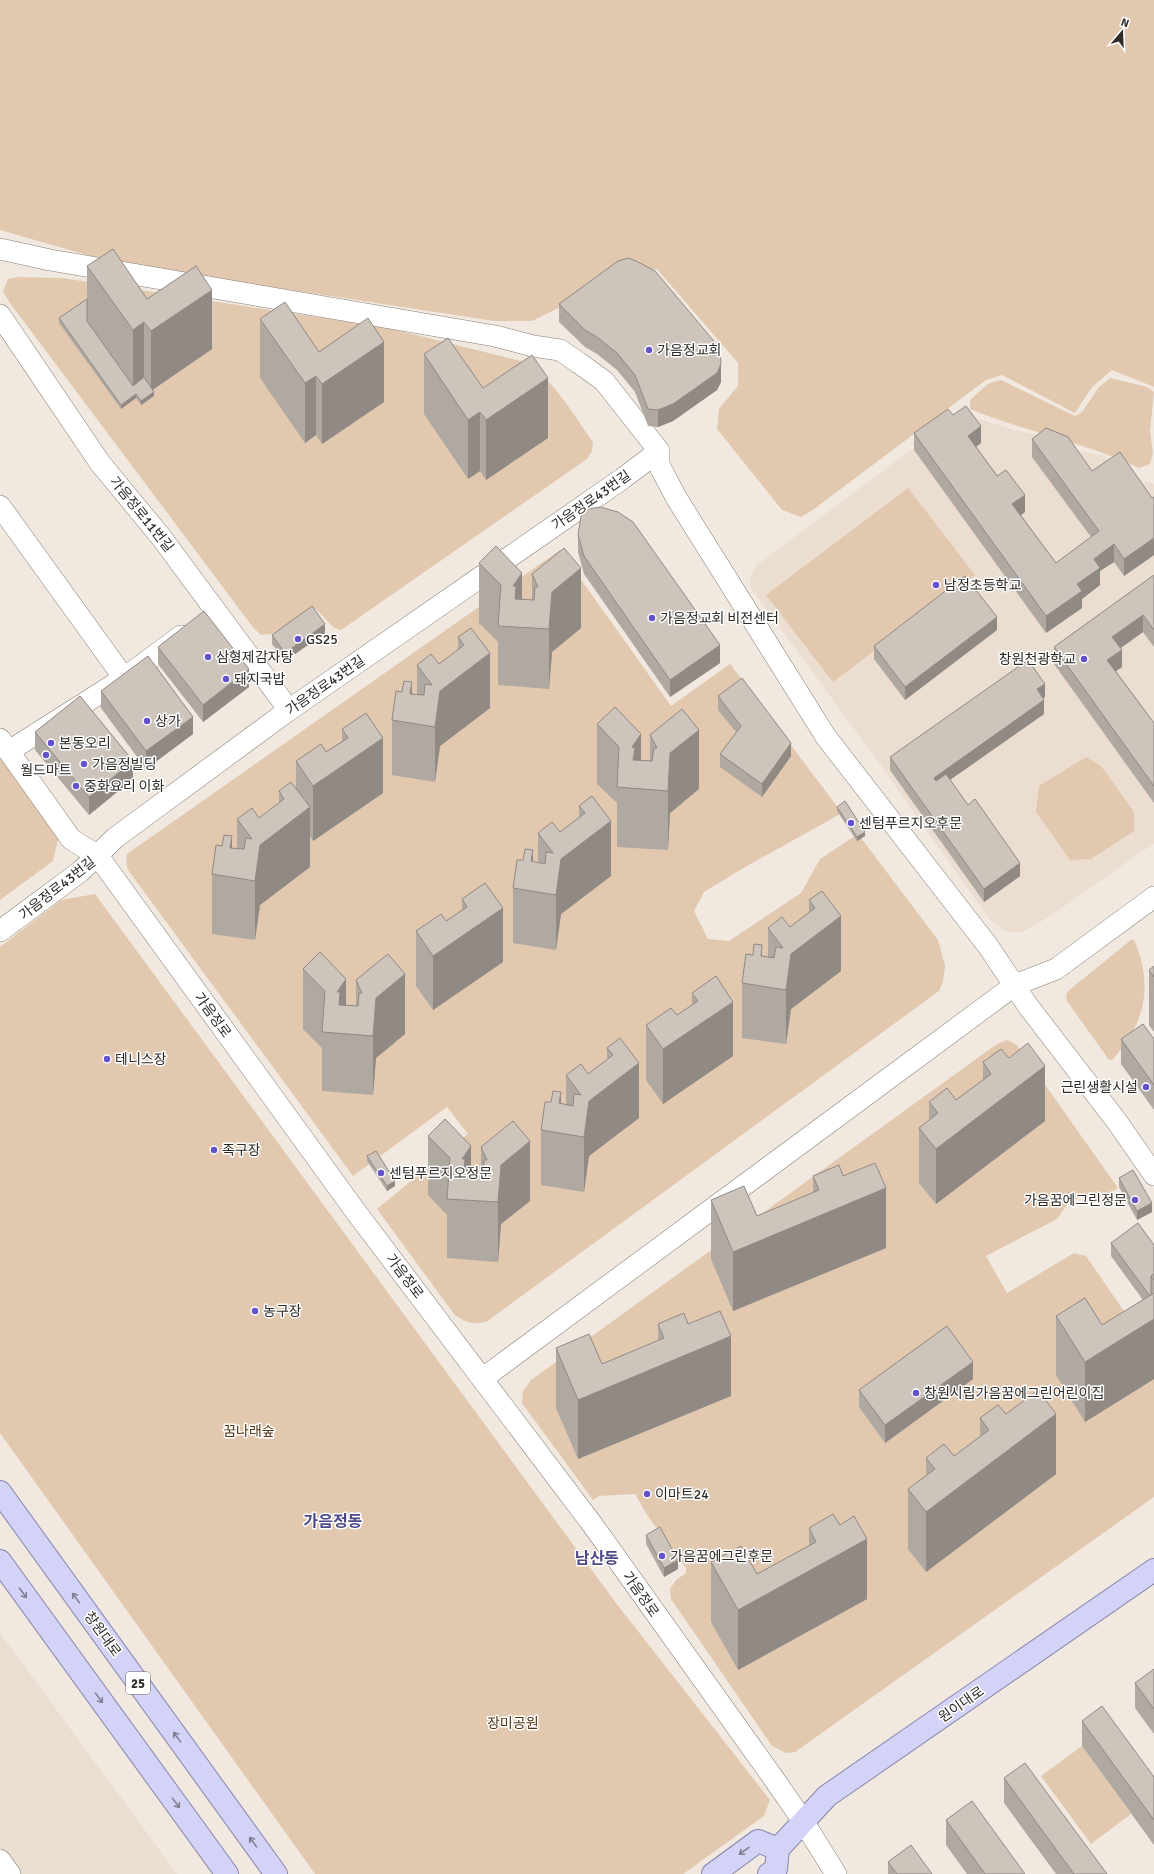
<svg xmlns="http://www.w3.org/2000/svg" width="1154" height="1874" font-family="Signika,'Noto Sans KR',sans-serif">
<rect width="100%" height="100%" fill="#f1e9e0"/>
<path fill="#ebddcf" d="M961,413L1014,430L1055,439L1078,451L1104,456L1144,481L1154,484V843L1047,918L1022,932L1005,931L990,920L874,756L751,588L750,582L753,570L758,564Z
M0,1633L177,1874H0Z"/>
<path fill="#e1c8af" d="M0,0H1154V387L1112,370L1092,387L1075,413L1002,375L986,380L814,509L801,517L782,510L717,429L719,409L738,386V363L657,269L632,272L532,321H494L115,263L0,230Z
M19,277L62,278L388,328L521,361C552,375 573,415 593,442L592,451L587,459L341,630L334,628L316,609H311L272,634L261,635L252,626L10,303L3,291L8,279Z
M1110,378L1147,387L1154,392L1150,431L1153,453L1150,464L1139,468C1085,442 1026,432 970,409V400L989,383L1001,380L1075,416L1082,412L1099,387Z
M908,488L975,575L833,682L766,595Z
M560,550L671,706L730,664L842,813L740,870L704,892L694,911L708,939L729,941L801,893L820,859L858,834L938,940L945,966L943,982L939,991L486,1322C473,1325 464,1322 454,1314L377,1209L468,1134L447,1107L353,1176L128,870L126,862L127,854Z
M0,756L59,836L53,861L0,900Z
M1086,757L1101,766L1134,812V831L1091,859L1070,860L1036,812L1039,786Z
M95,894L616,1603L770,1800L764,1816L683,1874H315L0,1433V947L61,900Z
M1131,940H1134C1154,985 1145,1025 1112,1060H1109L1067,1001L1066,996L1068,991Z
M1007,1040L1017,1045L1118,1188L1103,1197H1079L1066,1206L1057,1219L986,1256L1007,1293L1074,1253L1086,1256L1133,1324L1154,1323V1497L795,1752L786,1753L772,1746L671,1599L670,1589L676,1580L686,1573V1568L647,1515L635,1494L599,1496L593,1500L522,1403L523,1391L531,1380L997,1044Z
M1082,1746L1131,1814L1091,1844L1041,1776Z"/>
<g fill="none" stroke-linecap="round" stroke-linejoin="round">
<g stroke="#867e76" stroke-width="22">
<path id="minor" d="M0,249L50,260L495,336L533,346L560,350L579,363L604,381L659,451V465L677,499L826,737L988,946L1028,1006L1118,1123L1154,1175
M0,315L100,463L161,537L289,710
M0,506L124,678
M0,739L71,839L98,856L356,1212L592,1524L774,1779L803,1821L836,1874
M9,751L124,678L181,636
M0,931L81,871L115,838L289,710L622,479L659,451
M482,1379L1015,985L1056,969L1154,897
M0,1860L10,1874"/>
</g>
<g stroke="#8685ac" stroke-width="24">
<path id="major" d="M0,1492L276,1874
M0,1561L227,1874
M713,1874L758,1841L778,1849
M769,1874L776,1869L778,1849L827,1796L1154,1570"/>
</g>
<use href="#minor" stroke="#fff" stroke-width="21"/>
<use href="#major" stroke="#d3d3f8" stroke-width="22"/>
</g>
<path fill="#b0a9a2" d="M87,266L147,299L212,349L153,389L154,396L141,405L136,398L121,409L59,323V318L87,299Z
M559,304L721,382L717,390L673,421L658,427L648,426L635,392L617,370L597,354L585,347L559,322Z
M260,319L319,352L384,402L322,444L316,435L305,443L260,378Z
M424,354L483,388L548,438L486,480L480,471L468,479L424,414Z
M953,415L981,443L976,447L1025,512L1021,515L1056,563L1091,537L1032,457V439L1092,471L1152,498L1154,497V555L1124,576L1114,562L1100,571V585L1082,599V608L1046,633L914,450V433Z
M578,535L720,663L670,697L584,574L578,552Z
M479,563L522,599L532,600V574L581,628L552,652L549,689L498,685V642L479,623Z
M1154,575V647L1143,632L1121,648L1122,667L1116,671L1154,723V803L1054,664V647Z
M471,628L490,708L440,746L435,782L392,775V720L412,694H417V665L439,664L458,650V637Z
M997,630L905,700L874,659V646Z
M325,633L285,661L272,644V635Z
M158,647L249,687L203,722L158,664Z
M101,691L193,734L146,769L101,708Z
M718,696L791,756L762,797L720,767V754L736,732L718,710Z
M1045,697L1043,698L1044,714L950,780L1020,876L984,902L890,770V757Z
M597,724L641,760L650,761V735L699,789L670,813L668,850L617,847V803L597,784Z
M342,729L383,793L313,841L310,836V867L260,905L255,940L212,934V874L232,848H237V819L259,818L279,804V791L296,789V761L326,752L342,741Z
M35,732L133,779L89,815L35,750Z
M592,796L611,876L561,914L556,950L513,943V888L533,862H538V833L560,832L579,818V806Z
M837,807L865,836L857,841L837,811Z
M485,883L503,962L433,1010L416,986V931L446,921L462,910V899Z
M822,891L841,971L791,1009L786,1044L742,1038V983L753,955L768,957V928L790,927L809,912V900Z
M1154,966V1032L1149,1025V970Z
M303,969L346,1005L356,1006V980L405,1034L376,1058L373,1095L322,1091V1048L303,1029Z
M692,993L733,1056L663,1104L646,1080V1025L677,1015L692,1005Z
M620,1038L639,1118L589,1156L584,1192L541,1185V1130L566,1104V1075L588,1074L607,1060V1048Z
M1121,1039H1154V1110L1121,1064Z
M983,1062L1045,1121L936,1204L919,1183V1128L929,1120V1102L956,1100L983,1080Z
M428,1136L471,1172L481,1173V1147L530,1201L501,1224L498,1262L447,1258V1215L428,1195Z
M367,1156L395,1186L387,1191L367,1161Z
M813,1176H843L886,1248L733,1311L711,1259V1200L757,1216L813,1193Z
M1119,1178L1152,1212L1137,1220L1119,1187Z
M1111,1243L1154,1245V1379L1085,1422L1056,1375V1316L1102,1325L1143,1300L1111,1256Z
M658,1324L731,1396L578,1459L556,1408V1348L602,1364L658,1341Z
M973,1379L885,1443L859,1407V1390Z
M1006,1414L1056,1474L926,1572L908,1549V1489L926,1476V1458L954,1456L980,1436V1418Z
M809,1528L867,1599L738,1670L711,1622V1562L757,1574L809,1546Z
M646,1535L678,1569L664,1577L646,1544Z
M1154,1669V1734L1135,1708V1683Z
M1082,1721L1154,1777V1845L1082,1746Z
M1004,1778L1107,1874H1056L1004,1803Z
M946,1820L1025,1874H967L946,1845Z
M888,1862L932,1874H888Z"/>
<path fill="#908984" d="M212,290V349L151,391V331Z
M144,322V382L133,390V330Z
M384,342V402L322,444V384Z
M721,364V382L717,390L673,421L658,427V410Z
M316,376V435L305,443V383Z
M548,378V438L486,480V420Z
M154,392V396L141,405V401Z
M136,394V398L121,409V405Z
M480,412V471L468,479V420Z
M981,426V443L968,453V436Z
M1025,495V512L1012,522V504Z
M1154,538V555L1124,576V559Z
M1114,544V562L1100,571V585L1082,599V608L1046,633V616L1077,584L1094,559Z
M581,568V628L552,652L549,689V629L552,592Z
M522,573V627H513V586Z
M1143,615V632L1112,654V637Z
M997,617V630L905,700V687Z
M325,624V633L285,661V653Z
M720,645V663L670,697V680Z
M1122,650V667L1107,677V660Z
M490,653V708L440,746L435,782V727L440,691Z
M249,669V687L203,722V705Z
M412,682V723L410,694Z
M1045,684V697L1037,703V689Z
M1044,700V714L934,791V778Z
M193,717V734L146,769V751Z
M699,730V789L670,813L668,850V791L670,753Z
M641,734V789L632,788V747Z
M383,738V793L313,841V786Z
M791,743V756L762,797V784Z
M133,761V779L89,815V797Z
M310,807V867L260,905L255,940V881L260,845Z
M611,821V876L561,914L556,950V895L561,859Z
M865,832V836L857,841V837Z
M232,836V877L230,848Z
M533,850V891L531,861Z
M1020,863V876L984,902V889Z
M503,908V962L433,1010V956Z
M841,916V971L791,1009L786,1044V990L791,954Z
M762,945V986L761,956Z
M405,974V1034L376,1058L373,1095V1036L376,998Z
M346,979V1033H337V992Z
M733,1002V1056L663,1104V1049Z
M639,1063V1118L589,1156L584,1192V1137L589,1101Z
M1045,1066V1121L936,1204V1149Z
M561,1092V1133L559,1103Z
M530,1141V1201L501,1224L498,1262V1202L501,1165Z
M471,1146V1200H462V1159Z
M395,1181V1186L387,1191V1186Z
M886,1188V1248L733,1311V1252Z
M1152,1203V1212L1137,1220V1211Z
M1154,1319V1379L1085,1422V1362Z
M731,1336V1396L578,1459V1400Z
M973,1362V1379L885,1443V1425Z
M1056,1414V1474L926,1572V1512Z
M867,1539V1599L738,1670V1610Z
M678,1560V1569L664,1577V1568Z"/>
<path fill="#cdc4bc" stroke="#908984" d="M113,249L147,299L196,266L212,290L151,331L144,322L133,330L87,266Z
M628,258L636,261L655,271L713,340L720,351L721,364L717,373L673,404L658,410L648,409L635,375L617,353L597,337L585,330L559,304L618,261Z
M87,299V321L133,386L144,377L154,392L141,401L136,394L121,405L59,318Z
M285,302L319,352L368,318L384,342L322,384L316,376L305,383L260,319Z
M448,338L483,388L532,355L548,378L486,420L480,412L468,420L424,354Z
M966,406L981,426L968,436L997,476L1006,470L1025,495L1012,504L1056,563L1099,531L1032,439L1046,428L1068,437L1092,471L1120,452L1152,498L1154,497V538L1124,559L1114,544L1094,559L1100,568L1077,584L1082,591L1046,616L914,433L948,409L953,415Z
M600,507L618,512L633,522L720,645L670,680L584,556L578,535L581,516L588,509Z
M496,546L522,573L513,586H516L515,599L534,600L535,587H538L532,574L564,548L581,568L552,592L549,629L498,626L501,585L479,563Z
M1154,575V630L1143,615L1112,637L1122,650L1107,660L1154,723V786L1054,647Z
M965,576L997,617L905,687L874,646Z
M312,606L325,624L285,653L272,635Z
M204,611L249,669L203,705L158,647Z
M471,628L490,653L440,691L435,727L392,720L396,691L402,692L404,681L412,682L410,694L424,695L425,684L432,685L417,665L431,654L439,664L464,645L458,637Z
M148,656L193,717L146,751L101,691Z
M1028,660L1045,684L1037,689L1044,700L934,778L936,781L946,774L968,805L975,799L1020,863L984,889L890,757Z
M742,678L791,743L762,784L720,754L741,726L718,696Z
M80,696L133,761L89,797L35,732Z
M615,707L641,734L632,747L635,748L633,760L652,761L654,748H657L650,735L682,709L699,730L670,753L668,791L617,787L619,747L597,724Z
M366,713L383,738L313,786L296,761L321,744L326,752L348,738L342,729Z
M291,782L310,807L260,845L255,881L212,874L216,845L222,846L224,835L232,836L230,848L244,849L246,838L252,839L237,819L252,808L259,818L284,799L279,791Z
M592,796L611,821L561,859L556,895L513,888L517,860H523L525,849L533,850L531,861L545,864L546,852L553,853L538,833L552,822L560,832L585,813L579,806Z
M845,801L865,832L857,837L837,807Z
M485,883L503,908L433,956L416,931L441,914L446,921L467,907L462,899Z
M822,891L841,916L791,954L786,990L742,983L746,954L753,955L754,944L762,945L761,956L774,958L776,947L783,948L768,928L782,917L790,927L815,908L809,900Z
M320,952L346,979L337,992H340L339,1005L358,1006L359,993H362L356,980L388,954L405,974L376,998L373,1036L322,1032L325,991L303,969Z
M1154,966V977L1149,970Z
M716,976L733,1002L663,1049L646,1025L671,1008L677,1015L698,1001L692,993Z
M1143,1024L1154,1039V1085L1121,1039Z
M620,1038L639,1063L589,1101L584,1137L541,1130L545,1102H551L553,1091L561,1092L559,1103L573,1106L574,1094L581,1095L566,1075L581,1064L588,1074L613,1055L607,1048Z
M1028,1043L1045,1066L936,1149L919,1128L938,1113L929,1102L947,1088L956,1100L991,1074L983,1062L1001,1049L1009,1058Z
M445,1119L471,1146L462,1159H465L464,1171L483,1173L484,1160H487L481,1147L513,1121L530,1141L501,1165L498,1202L447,1199L450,1158L428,1136Z
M376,1151L395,1181L387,1186L367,1156Z
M875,1163L886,1188L733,1252L711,1200L744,1186L757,1216L819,1190L813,1176L839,1165L843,1176Z
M1133,1170L1152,1203L1137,1211L1119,1178Z
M1138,1223L1154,1245V1274L1151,1276V1295L1150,1296L1111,1243Z
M1154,1274V1280L1151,1276Z
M1154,1293V1319L1085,1362L1056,1316L1085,1298L1102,1325Z
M720,1311L731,1336L578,1400L556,1348L589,1334L602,1364L664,1338L658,1324L684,1313L688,1324Z
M947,1326L973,1362L885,1425L859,1390Z
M1038,1390L1056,1414L926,1512L908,1489L935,1469L926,1458L944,1444L954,1456L989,1430L980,1418L998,1405L1006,1414Z
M833,1514L840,1525L854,1516L867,1539L738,1610L711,1562L741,1546L757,1574L816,1542L809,1528Z
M660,1527L678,1560L664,1568L646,1535Z
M1154,1669V1709L1135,1683Z
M1102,1706L1154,1777V1820L1082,1721Z
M1025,1763L1107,1874H1074L1004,1778Z
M972,1801L1025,1874H985L946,1820Z
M911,1845L932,1874H897L888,1862Z"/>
<defs><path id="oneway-shaft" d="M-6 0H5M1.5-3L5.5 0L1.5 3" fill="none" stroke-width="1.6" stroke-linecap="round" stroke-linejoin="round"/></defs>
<g stroke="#807f90">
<use href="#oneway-shaft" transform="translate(23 1593) rotate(54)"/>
<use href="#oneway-shaft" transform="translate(76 1598) rotate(-126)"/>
<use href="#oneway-shaft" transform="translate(99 1698) rotate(54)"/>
<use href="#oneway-shaft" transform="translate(177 1737) rotate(-126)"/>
<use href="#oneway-shaft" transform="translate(176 1803) rotate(54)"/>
<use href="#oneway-shaft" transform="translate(253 1842) rotate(-126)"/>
<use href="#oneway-shaft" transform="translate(744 1851) rotate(144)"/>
</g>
<g fill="#6352cb" stroke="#fff" stroke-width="1.5">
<circle cx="649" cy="350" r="4"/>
<circle cx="936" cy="585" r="4"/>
<circle cx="652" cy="618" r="4"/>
<circle cx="298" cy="639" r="4"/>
<circle cx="208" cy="657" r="4"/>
<circle cx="1084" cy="659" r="4"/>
<circle cx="226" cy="679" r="4"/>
<circle cx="147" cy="721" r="4"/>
<circle cx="51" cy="743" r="4"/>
<circle cx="46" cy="755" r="4"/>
<circle cx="84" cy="764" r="4"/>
<circle cx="76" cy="786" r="4"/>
<circle cx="851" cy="823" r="4"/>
<circle cx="107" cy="1059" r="4"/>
<circle cx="1146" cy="1087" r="4"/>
<circle cx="214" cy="1150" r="4"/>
<circle cx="381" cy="1173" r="4"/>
<circle cx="1135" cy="1200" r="4"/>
<circle cx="255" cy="1311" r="4"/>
<circle cx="916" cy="1393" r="4"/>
<circle cx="647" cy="1494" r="4"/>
<circle cx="662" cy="1556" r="4"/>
</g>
<g text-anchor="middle" stroke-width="3" stroke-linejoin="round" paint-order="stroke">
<rect fill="#fff" stroke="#6d6b68" stroke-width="1" x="126" y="1672" width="24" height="22" rx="3"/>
<g font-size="13" font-weight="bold" fill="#2e2b27">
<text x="138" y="1688">25</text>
</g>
<g font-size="14" fill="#2e2b27" stroke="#fff" text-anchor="start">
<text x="657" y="355">가음정교회</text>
<text x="944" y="590">남정초등학교</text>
<text x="660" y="623">가음정교회 비전센터</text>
<text x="306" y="644">GS25</text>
<text x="216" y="662">삼형제감자탕</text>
<text x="1076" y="664" text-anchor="end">창원천광학교</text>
<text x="234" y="684">돼지국밥</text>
<text x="155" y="726">상가</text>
<text x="59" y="748">본동오리</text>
<text x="92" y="769">가음정빌딩</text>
<text x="46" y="775" text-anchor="middle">월드마트</text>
<text x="84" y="791">중화요리 이화</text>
<text x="859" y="828">센텀푸르지오후문</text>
<text x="115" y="1064">테니스장</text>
<text x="1138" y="1092" text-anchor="end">근린생활시설</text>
<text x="222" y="1155">족구장</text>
<text x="389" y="1178">센텀푸르지오정문</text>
<text x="1127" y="1205" text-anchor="end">가음꿈에그린정문</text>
<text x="263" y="1316">농구장</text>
<text x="924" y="1398">창원시립가음꿈에그린어린이집</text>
<text x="655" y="1499">이마트24</text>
<text x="670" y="1561">가음꿈에그린후문</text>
</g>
<g font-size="14" fill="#2e2b27" stroke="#fff">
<text transform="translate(591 500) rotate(-35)" y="5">가음정로43번길</text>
<text transform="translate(142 514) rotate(51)" y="5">가음정로11번길</text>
<text transform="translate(325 685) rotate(-35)" y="5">가음정로43번길</text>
<text transform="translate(57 888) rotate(-38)" y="5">가음정로43번길</text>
<text transform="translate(213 1015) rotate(54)" y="5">가음정로</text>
<text transform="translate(405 1276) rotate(53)" y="5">가음정로</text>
<text transform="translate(641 1594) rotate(55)" y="5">가음정로</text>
<text transform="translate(103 1634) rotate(54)" y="5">창원대로</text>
<text transform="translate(961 1704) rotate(-35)" y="5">원이대로</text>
</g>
<g font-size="14" fill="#523615" stroke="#fff">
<text x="249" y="1436">꿈나래숲</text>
<text x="513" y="1728">장미공원</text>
</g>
<g font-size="16" font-weight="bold" fill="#4e4987" stroke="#fff">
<text x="333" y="1527">가음정동</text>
<text x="597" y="1564">남산동</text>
</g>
</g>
<g transform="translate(1122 32) rotate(19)" stroke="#ffffff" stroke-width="3" paint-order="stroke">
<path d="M0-3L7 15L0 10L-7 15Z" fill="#2e2b27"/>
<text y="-6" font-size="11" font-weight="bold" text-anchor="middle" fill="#2e2b27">N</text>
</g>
</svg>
